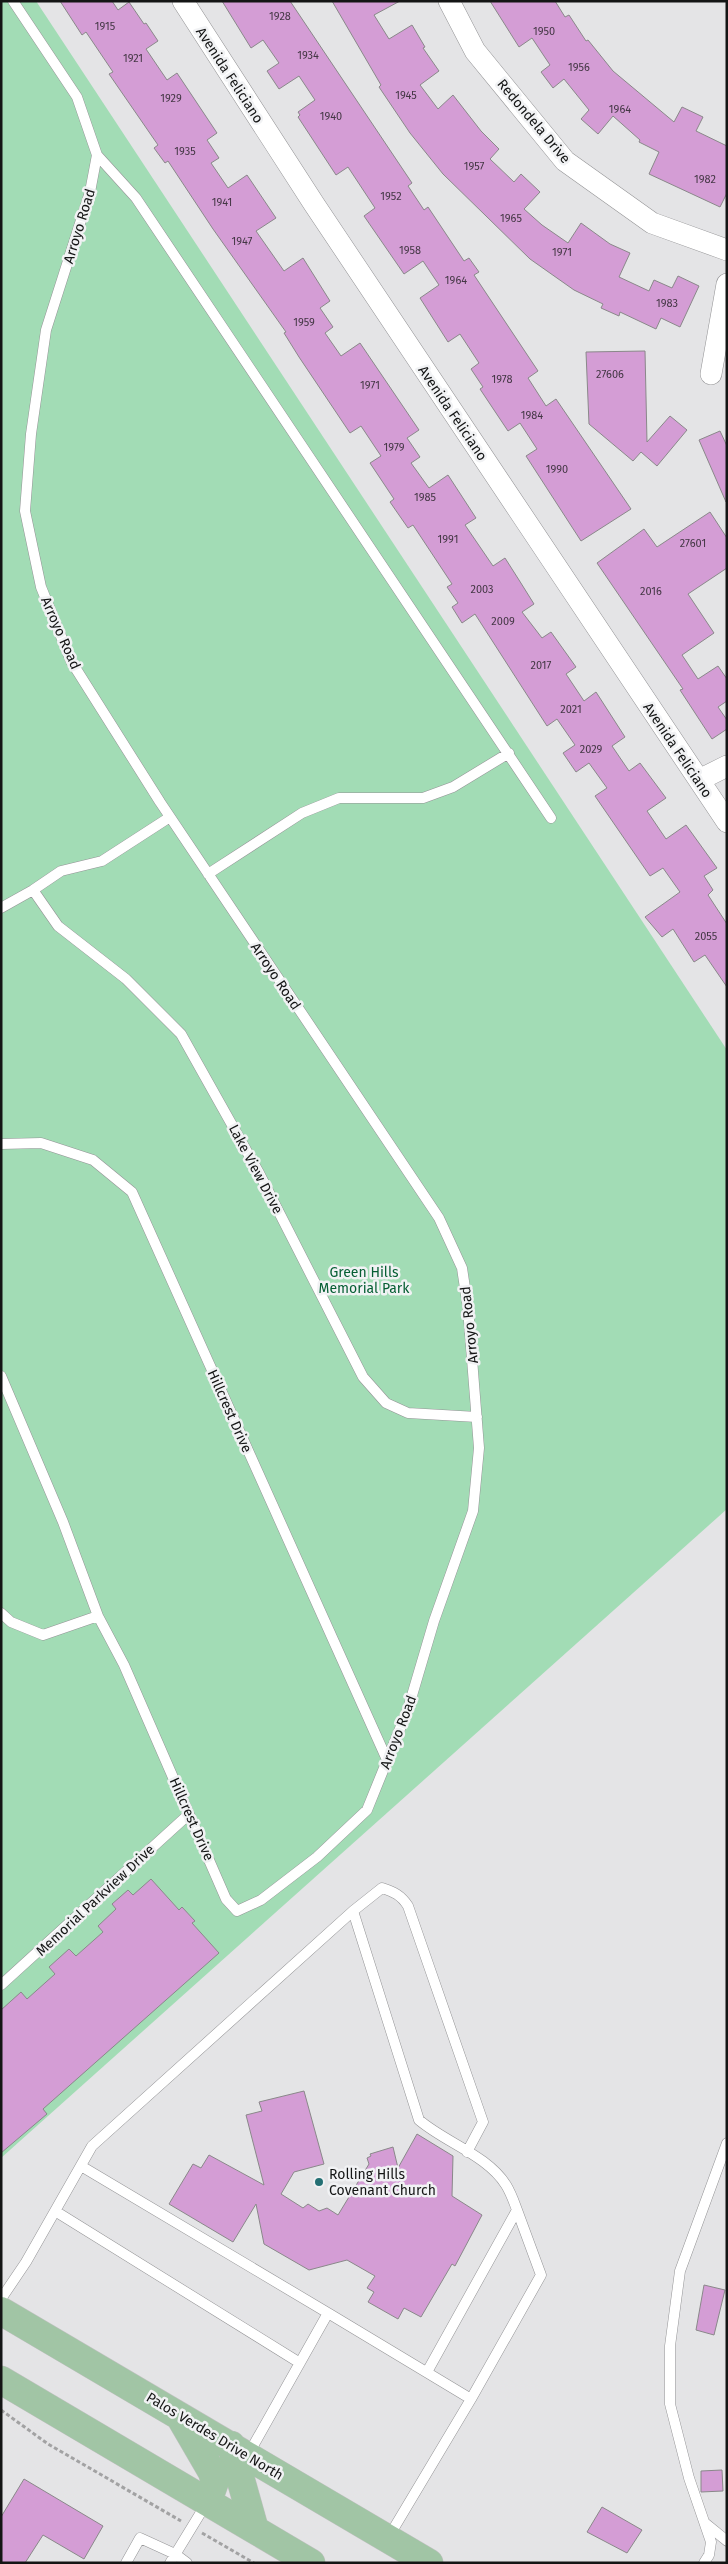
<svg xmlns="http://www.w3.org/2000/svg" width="728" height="2564" font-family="'Fira Sans',sans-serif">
<rect width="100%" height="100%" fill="#e4e4e6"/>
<path fill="#a2dcb5" d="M1,1H36L727,1050V1509L1,2158Z"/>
<path fill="#d49dd5" stroke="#8a888a" d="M60,1H112L118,10L129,2L144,24L146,23L158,41L146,49L167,80L177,73L217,133L207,140L219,158L211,163L228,188L247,175L276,218L256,231L284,271L303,258L330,301L320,308L333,327L325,333L341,356L360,343L419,430L407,438L420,457L411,463L429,488L448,475L476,518L465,525L493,566L505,558L519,580L534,604L522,612L542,638L551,632L576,667L566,674L584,701L596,692L625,737L612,746L629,771L640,763L666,798L647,811L666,839L686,825L717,868L704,876L713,890L708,895L727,924V987L705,955L694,962L673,929L662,937L645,917L680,892L663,868L650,876L595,796L607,788L589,763L576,772L563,753L575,745L557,719L547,726L475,614L462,623L452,607L458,603L447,587L452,584L413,525L408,528L390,502L394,499L370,463L381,456L361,426L350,433L299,357L284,333L286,332L213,229L168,161L165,163L154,148L158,145L109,74L113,72L86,32L82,35Z
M222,1H290L412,183L408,186L424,210L428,207L464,261L469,258L479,272L474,275L538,371L528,378L546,406L556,399L631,509L581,541L526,456L537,449L520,423L508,431L480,389L483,387L471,369L479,363L460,334L448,342L420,298L439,285L423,261L404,274L364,216L375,208L348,167L336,175L298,117L300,115L298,112L315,100L299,76L279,89L267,71L279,63L263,40L251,48Z
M332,1H400L374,15L389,39L412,25L425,47L423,48L439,71L420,85L438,109L453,95L481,131L499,149L490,159L514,182L521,174L540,192L524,209L542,225L568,243L581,223L610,244L630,253L619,277L649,291L654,280L672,288L678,276L699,286L680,327L661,318L656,329L620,312L619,316L601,308L603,304L574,290L530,259L443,174L410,133L379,87L381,85Z
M490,1H555L565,17L569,15L586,41L588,40L613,71L674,122L682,107L703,117L696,131L727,146V193L720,207L649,174L659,152L639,142L640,140L613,116L598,134L581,119L589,110L564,79L553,88L541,72L550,65L532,38L519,47Z
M645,351L647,442L670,416L687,430L657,466L641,452L633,461L589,424L586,352Z
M720,431L727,446L726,502L699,440Z
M710,512L727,538V568L688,594L714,633L682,655L698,679L718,666L727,679V701L718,707L727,720V729L712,739L680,690L683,689L597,563L644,529L657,547Z
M151,1879L179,1910L182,1907L195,1921L192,1923L219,1953L43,2109L47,2114L1,2153V2010L21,1992L27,1999L55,1974L49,1967L69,1949L76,1956L103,1932L98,1926L116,1909L112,1904L128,1890L133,1895Z
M304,2091L324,2164L294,2172L281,2194L303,2208L308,2204L319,2211L327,2208L338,2215L369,2164L367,2158L371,2156L370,2154L393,2147L398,2168L417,2134L453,2156L452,2196L482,2215L455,2266L452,2264L421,2317L404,2308L398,2319L368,2302L374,2292L367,2288L375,2276L347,2260L309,2270L264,2244L256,2204L233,2242L169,2204L193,2164L201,2168L209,2155L264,2185L246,2115L262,2111L259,2102Z
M704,2285L725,2290L714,2335L696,2330Z
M722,2470L723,2491L701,2492V2471Z
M24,2479L103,2526L84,2559L43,2535L25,2563H1V2517Z
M602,2507L642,2530L627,2553L587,2532Z"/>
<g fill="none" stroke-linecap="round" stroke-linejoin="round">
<g stroke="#949496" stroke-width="11">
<path id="service" d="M13,1L77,97L97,155L90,192L46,330L31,434L25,511L41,587L71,661L160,802L439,1218L462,1268L468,1308L479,1448L473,1511L434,1621L408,1709L367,1810L317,1857L261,1900L237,1911L226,1899L124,1665L98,1616
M97,155L136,198L551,818
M208,874L302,813L339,798H423L453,787L509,753
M33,890L58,926L126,979L181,1034L259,1173L363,1377L386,1403L408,1413L477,1417
M1,908L33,890L61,871L102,861L170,817
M1,1144L41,1143L93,1160L132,1192L388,1762
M1,1376L63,1522L98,1616L43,1635L11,1622L1,1613
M353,1911L382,1888C394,1892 401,1895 408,1906L483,2122L467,2152
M1,1985L188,1815
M81,2166L328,2313
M55,2211L92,2146L353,1911L419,2120C446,2143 487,2155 506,2185C511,2193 514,2202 517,2210L427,2372
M1,2299L26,2262L55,2211L300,2363
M471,2399L541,2275L517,2210
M248,2455L328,2313L471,2399L388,2538
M705,2523L727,2541
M126,2563L140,2538L175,2554L187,2563
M170,2563L206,2504
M704,2563L709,2555L711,2542L689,2478L670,2404V2346L680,2271L727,2143"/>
</g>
<g stroke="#949496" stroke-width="22">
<path id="minor" d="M183,1L314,204L727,822
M449,1L475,51L565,161L652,223L727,250
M711,374L727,284
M699,780L727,766"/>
</g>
<g stroke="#c2c2c2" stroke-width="29">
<path id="primary" d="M1,2311L429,2563
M1,2380L311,2563
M180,2417L212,2472L215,2481L208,2501
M231,2445L254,2527"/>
</g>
<path stroke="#a2a2a3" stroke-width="3" stroke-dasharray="4 2.5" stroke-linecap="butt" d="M1,2410L48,2444L181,2521
M202,2533L254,2563"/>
<use href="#service" stroke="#fff" stroke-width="10"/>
<use href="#minor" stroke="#fff" stroke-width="21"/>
<use href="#primary" stroke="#a1c5a5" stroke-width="28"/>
</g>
<circle fill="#246f73" stroke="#f1f2f4" stroke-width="2" cx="319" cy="2182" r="5"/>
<g text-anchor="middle" stroke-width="5" stroke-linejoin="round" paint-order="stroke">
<g font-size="11" fill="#443745">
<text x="280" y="20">1928</text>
<text x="105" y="30">1915</text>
<text x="544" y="35">1950</text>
<text x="308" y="59">1934</text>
<text x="133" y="62">1921</text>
<text x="579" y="71">1956</text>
<text x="406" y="99">1945</text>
<text x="171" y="102">1929</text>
<text x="620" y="113">1964</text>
<text x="331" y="120">1940</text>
<text x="185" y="155">1935</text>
<text x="474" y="170">1957</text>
<text x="705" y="183">1982</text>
<text x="391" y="200">1952</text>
<text x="222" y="206">1941</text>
<text x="511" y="222">1965</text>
<text x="242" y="245">1947</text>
<text x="410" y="254">1958</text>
<text x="562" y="256">1971</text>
<text x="456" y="284">1964</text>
<text x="667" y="307">1983</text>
<text x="304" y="326">1959</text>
<text x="610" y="378">27606</text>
<text x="502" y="383">1978</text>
<text x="370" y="389">1971</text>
<text x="532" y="419">1984</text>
<text x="394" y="451">1979</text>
<text x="557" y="473">1990</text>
<text x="425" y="501">1985</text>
<text x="448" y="543">1991</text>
<text x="693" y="547">27601</text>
<text x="482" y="593">2003</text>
<text x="651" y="595">2016</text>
<text x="503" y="625">2009</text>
<text x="541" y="669">2017</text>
<text x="571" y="713">2021</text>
<text x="591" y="753">2029</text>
<text x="706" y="940">2055</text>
</g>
<g font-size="14" fill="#141515" stroke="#f1f2f4">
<text transform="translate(230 75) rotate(57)" y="5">Avenida Feliciano</text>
<text transform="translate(534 121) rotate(50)" y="5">Redondela Drive</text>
<text transform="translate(79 226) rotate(-73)" y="5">Arroyo Road</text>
<text transform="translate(453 413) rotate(56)" y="5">Avenida Feliciano</text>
<text transform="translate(61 633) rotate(66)" y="5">Arroyo Road</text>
<text transform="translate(678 750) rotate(56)" y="5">Avenida Feliciano</text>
<text transform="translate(276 976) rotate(56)" y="5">Arroyo Road</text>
<text transform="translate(256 1169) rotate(62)" y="5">Lake View Drive</text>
<text transform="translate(469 1325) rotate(-96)" y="5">Arroyo Road</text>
<text transform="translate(230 1411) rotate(66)" y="5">Hillcrest Drive</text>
<text transform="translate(398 1732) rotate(-69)" y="5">Arroyo Road</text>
<text transform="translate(192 1819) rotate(66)" y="5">Hillcrest Drive</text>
<text transform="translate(95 1900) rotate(-43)" y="5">Memorial Parkview Drive</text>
<text transform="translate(215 2436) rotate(31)" y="5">Palos Verdes Drive North</text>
</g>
<g font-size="14" fill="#055e33" stroke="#f1f2f4">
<text x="364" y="1277">Green Hills<tspan x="364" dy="16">Memorial Park</tspan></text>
</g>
<g font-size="14" fill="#141515" stroke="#f1f2f4" text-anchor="start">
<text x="329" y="2179">Rolling Hills<tspan x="329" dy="16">Covenant Church</tspan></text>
</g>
</g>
<rect width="728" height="2564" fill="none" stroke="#141515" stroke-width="5"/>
</svg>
